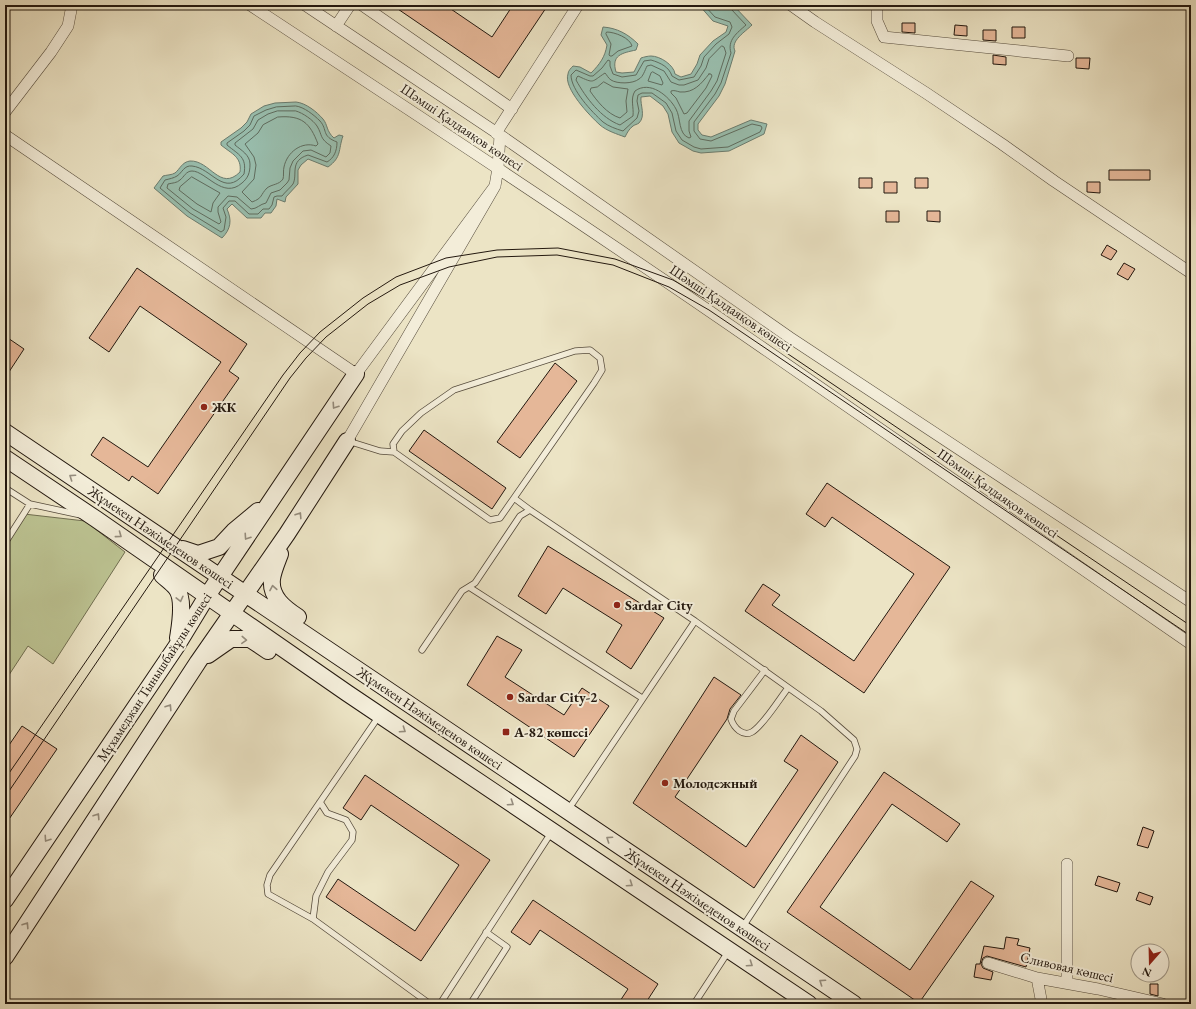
<svg xmlns="http://www.w3.org/2000/svg" width="1196" height="1009" font-family="'EB Garamond',serif">
<rect width="100%" height="100%" fill="#ece4c5"/>
<filter id="stains"><feTurbulence type="fractalNoise" baseFrequency=".005" numOctaves="4"/><feColorMatrix values="0 0 0 0 .2 0 0 0 0 .09 0 0 0 0 .02 0 0 0 .5 -.17"/></filter>
<radialGradient id="worn" r=".72"><stop offset=".6" stop-color="#630" stop-opacity="0"/><stop offset="1" stop-color="#630" stop-opacity=".3"/></radialGradient>
<path fill="#bcc392" stroke="#706e50" d="M24,514L85,521L125,552L53,664L28,646L5,681V549Z"/>
<path fill="#99bfaf" stroke="#6a7c6f" d="M699,5H733L752,25C745,32 730,41 735,51L725,84L719,96L698,124V130L702,135L711,137L751,120L767,124L764,134L729,151L701,153L693,151L679,143L672,132L668,114L663,106L650,96L641,97C640,105 646,116 639,123C638,124 634,125 633,126C629,129 627,133 625,137C617,134 607,131 600,125C590,116 563,88 568,74C568,71 571,68 573,66L580,67L591,73C600,64 605,57 607,45L601,35L603,27C617,28 628,34 638,44L636,50C622,53 611,55 616,72L622,73L634,72L641,58C644,57 648,56 651,56C660,56 674,65 675,74L681,77L691,74L697,64L700,55L713,41L726,32L728,26L713,21Z
M296,102C306,103 317,112 323,119C328,125 326,131 334,138L339,135L343,136C338,150 342,157 328,167L308,159L301,165L298,170V184L286,197L285,202L277,199L276,206L271,213H265L261,218H247L232,204L227,209C232,220 231,229 222,238L187,216L154,188L163,176C166,175 172,175 175,173C180,169 182,162 190,161C210,160 220,192 240,172C242,157 232,154 221,145V142L241,128L247,122L251,114L264,106L275,103Z"/>
<g fill="none" stroke-linecap="round" stroke-linejoin="round">
<path stroke="#5e6c5f" stroke-width="1" d="M704,5L715,17L730,22L732,27L729,34L716,44L704,57L701,66L694,77L679,80L672,76C669,67 661,63 651,60L644,61L636,75L622,77L613,74L610,66V61L608,60L602,68L593,76H590L576,70L571,75C571,90 592,112 603,122C608,126 616,129 623,131L637,118L639,111L637,101L638,95L642,93H652L666,103L672,113L676,131L682,140L694,147L701,149L728,147L760,132L762,128L761,126L752,124L711,141L700,139L694,131V122L715,94L721,83L731,53C727,40 737,33 746,25L731,9L730,5
M607,32C615,32 630,38 632,46L618,51L612,56H610L609,55L611,44L606,34Z
M722,46L724,47L726,53L717,81L711,91L689,121V131L691,137L689,138C678,134 681,118 676,109C669,96 650,80 635,91C630,99 634,107 633,116L620,125C601,118 586,98 576,80L577,77L578,76C595,84 591,82 605,73C607,75 608,78 611,80C617,84 633,84 639,79C643,77 645,70 647,66L651,65L664,71L671,82L679,85H684L698,80L706,68L709,59Z
M653,72L660,76L663,83L662,85L648,81L651,73Z
M709,74H711L712,76L706,88L687,113L684,114L676,98L671,93V91C674,90 676,91 680,92C694,93 701,84 709,74Z
M604,82L613,87L628,89L626,101L627,112L620,118C607,114 597,101 590,91L591,88L597,87Z
M296,106C304,107 314,115 320,121C328,130 321,136 337,142C337,151 334,158 327,162L308,155C289,161 298,174 293,184C290,188 285,192 282,196H277L274,197L272,205L269,209H263L258,214H249L235,201H229L223,208L226,217L224,230L221,232L190,213L160,188L165,180C169,179 174,178 177,176C182,173 184,165 192,166C212,168 224,198 244,174C247,157 239,155 227,145V143L244,131L250,125L254,116L266,110L276,107Z
M296,111C303,113 313,120 317,126C323,136 319,138 331,146L330,153L326,157L311,150L303,151L293,161L290,168L289,180L287,183L280,190L271,193L266,203C260,204 257,209 251,209L237,197L228,196L218,207V212L221,222L219,224L193,209L167,188L168,184C172,183 177,183 180,180C184,177 186,171 192,171C206,171 223,200 242,183C248,178 250,173 250,164C250,155 241,150 235,145V143L253,129L258,120L268,114L277,111Z
M278,117C302,115 310,123 318,144L316,146C302,141 287,152 284,167C283,170 284,176 283,179C279,185 272,184 267,188C260,195 263,198 252,202L242,192L254,179L256,165L254,157L245,144L258,133L263,125Z
M192,177L220,193L213,203L211,212L197,204L179,190L180,187Z"/>
</g>
<path fill="#e5b798" stroke="#23180f" d="M392,5H445L492,37L513,5H548L499,78Z
M902,23H915V33L902,32Z
M955,25L967,26V36L954,35Z
M1012,27H1025V38H1012Z
M983,30H996V41L983,40Z
M993,55L1006,57V65L993,64Z
M1076,58H1090L1089,69L1076,68Z
M1109,170H1150V180H1109Z
M859,178H872V188H859Z
M915,178H928V188H915Z
M884,182H897V193H884Z
M1087,182H1100V193L1087,192Z
M886,211H899V222H886Z
M927,211H940V222L927,221Z
M1107,245L1117,251L1111,260L1101,255Z
M1124,263L1135,269L1128,280L1117,274Z
M137,268L247,344L229,371L239,378L158,494L132,476L129,481L91,455L103,437L148,467L221,362L140,306L109,352L89,338Z
M5,336L24,349L5,378Z
M555,363L577,381L520,458L497,442Z
M424,430L506,488L492,509L409,451Z
M827,483L950,567L864,693L745,611L763,584L780,595L772,605L854,661L914,574L832,517L825,527L806,514Z
M548,546L664,618L631,669L606,652L622,625L563,588L546,614L518,596Z
M497,636L522,650L505,677L564,715L582,688L609,706L574,757L467,685Z
M714,677L741,695L730,709L727,719L675,797L746,847L798,770L784,761L801,735L838,762L754,888L633,803Z
M22,726L57,749L5,825V751Z
M884,772L960,824L947,842L892,804L820,907L910,970L971,881L994,896L919,1003L787,912Z
M365,775L490,860L421,961L326,897L338,879L415,931L459,865L371,805L361,820L343,808Z
M1143,827L1154,831L1148,848L1137,845Z
M1098,876L1120,883L1117,892L1095,885Z
M1139,892L1153,897L1150,905L1136,900Z
M533,900L658,984L645,1004H618L628,989L540,930L530,945L511,932Z
M1006,937L1019,939L1017,945L1030,948L1026,967L987,956L983,958L981,964L983,968L993,972L991,980L974,977L976,964H980L984,946L1004,949Z
M1150,984H1158V996L1150,994Z"/>
<g fill="none" stroke-linecap="round" stroke-linejoin="round">
<g stroke="#554b3c" stroke-width="7">
<path id="lane" d="M590,350L600,358L602,370L594,383L500,518L490,520L394,452L393,444L402,431L421,413L454,390L575,351Z
M348,441L380,451L394,452
M5,488L30,504L81,515
M514,498L530,510
M5,543L30,504
M469,587L642,698
M422,650L462,591L475,583L520,516L530,510L695,621L821,711L854,740L857,749L855,756L742,928
M765,670L734,711L731,719C734,728 743,737 752,732C763,726 780,698 788,688
M379,716L270,875L267,885L268,894L313,919L430,1004
M568,810L695,621
M313,919L316,896L328,872L352,840L353,832L346,820L327,813L320,802
M440,1004L551,833
M473,1004L471,1003L507,947L486,932
M694,1004L728,952"/>
</g>
<g stroke="#554b3c" stroke-width="12">
<path id="street" d="M250,5C422,118 594,231 763,348C906,446 1048,546 1191,644
M305,5L500,135L789,337L1191,602
M362,5L512,109
M791,5L815,22L926,93L1002,144L1054,181L1191,273
M877,5V21L884,37L1068,56
M336,26L350,5
M5,112L51,52L68,26L72,5
M496,133L578,5
M5,135L356,374L495,186L347,441
M495,186L498,168L500,135
M1067,864V982
M988,963L1037,978L1098,989L1163,1004
M1037,978L1041,999V1004"/>
</g>
<g stroke="#23180f" stroke-width="18">
<path id="secondary" d="M5,432L854,1004
M5,458L96,519L347,693L809,1004
M183,549L198,554L219,547L234,531L258,511
M280,554C277,562 273,571 272,579C270,597 284,608 298,617
M162,575C166,579 172,583 176,588C185,599 180,625 178,638
M208,655L231,639H250L268,651
M5,900L176,647L207,596L356,374
M5,957L198,662L287,534L347,441"/>
</g>
<use href="#lane" stroke="#f3edd9" stroke-width="5.5"/>
<use href="#street" stroke="#f3edd9" stroke-width="11"/>
<use href="#secondary" stroke="#f3edd9" stroke-width="16"/>
<path stroke="#23180f" stroke-width="1" d="M5,779L283,375L300,353L320,332L363,298L396,277L446,258L497,250L558,248L615,259L673,280L714,304L751,329L1191,626
M5,797L290,378L306,358L326,337L368,304L400,285L449,267L497,257L557,255L613,265L669,287L709,310L1191,636"/>
</g>
<defs><path id="oneway-chevron" d="M-2-3.5L2.5 0L-2 3.5" fill="none" stroke-width="1.6" stroke-linecap="round" stroke-linejoin="round"/></defs>
<g stroke="#958d7e">
<use href="#oneway-chevron" transform="translate(335 406) rotate(124)"/>
<use href="#oneway-chevron" transform="translate(72 477) rotate(-146)"/>
<use href="#oneway-chevron" transform="translate(299 515) rotate(-57)"/>
<use href="#oneway-chevron" transform="translate(119 535) rotate(36)"/>
<use href="#oneway-chevron" transform="translate(247 537) rotate(124)"/>
<use href="#oneway-chevron" transform="translate(273 588) rotate(-100)"/>
<use href="#oneway-chevron" transform="translate(180 599) rotate(76)"/>
<use href="#oneway-chevron" transform="translate(244 640) rotate(3)"/>
<use href="#oneway-chevron" transform="translate(169 707) rotate(-57)"/>
<use href="#oneway-chevron" transform="translate(403 730) rotate(34)"/>
<use href="#oneway-chevron" transform="translate(511 803) rotate(34)"/>
<use href="#oneway-chevron" transform="translate(97 816) rotate(-57)"/>
<use href="#oneway-chevron" transform="translate(47 839) rotate(124)"/>
<use href="#oneway-chevron" transform="translate(609 839) rotate(-146)"/>
<use href="#oneway-chevron" transform="translate(630 884) rotate(34)"/>
<use href="#oneway-chevron" transform="translate(26 925) rotate(-57)"/>
<use href="#oneway-chevron" transform="translate(750 964) rotate(34)"/>
<use href="#oneway-chevron" transform="translate(822 982) rotate(-146)"/>
</g>
<g fill="#8f2418" stroke="#f3edd9" stroke-width="1.5">
<circle cx="204" cy="407" r="4"/>
<circle cx="617" cy="605" r="4"/>
<circle cx="510" cy="697" r="4"/>
<rect x="502" y="728" width="8" height="8" rx="2"/>
<circle cx="665" cy="783" r="4"/>
</g>
<g text-anchor="middle" stroke-width="4" stroke-linejoin="round" paint-order="stroke">
<g font-size="14" fill="#23180f" stroke="#f3edd9">
<text transform="translate(462 127) rotate(34)" y="5">Шәмші Қалдаяқов көшесі</text>
<text transform="translate(731 308) rotate(34)" y="5">Шәмші Қалдаяқов көшесі</text>
<text transform="translate(998 493) rotate(35)" y="5">Шәмші Қалдаяқов көшесі</text>
<text transform="translate(161 537) rotate(34)" y="5">Жұмекен Нәжімеденов көшесі</text>
<text transform="translate(154 677) rotate(-57)" y="5">Мұхамеджан Тынышбайұлы көшесі</text>
<text transform="translate(430 718) rotate(34)" y="5">Жұмекен Нәжімеденов көшесі</text>
<text transform="translate(698 899) rotate(34)" y="5">Жұмекен Нәжімеденов көшесі</text>
<text transform="translate(1067 967) rotate(13)" y="5">Сливовая көшесі</text>
</g>
<g font-size="14" font-weight="bold" fill="#23180f" stroke="#f3edd9" text-anchor="start">
<text x="212" y="412">ЖК</text>
<text x="625" y="610">Sardar City</text>
<text x="518" y="702">Sardar City-2</text>
<text x="514" y="737">A-82 көшесі</text>
<text x="673" y="788">Молодежный</text>
</g>
</g>
<rect width="1196" height="1009" fill="none" stroke="#ece4c5" stroke-width="20"/>
<rect x="6" y="6" width="1184" height="997" fill="none" stroke="#23180f" stroke-width="2"/>
<rect x="10" y="10" width="1176" height="989" fill="none" stroke="#23180f"/>
<g transform="translate(1150 963) rotate(200)"><circle r="19" fill="#f3edd9" stroke="#a09888"/>
<path d="M0-3L7 15L0 10L-7 15Z" fill="#8f2418"/>
<text y="-6" font-size="11" font-weight="bold" text-anchor="middle" fill="#23180f">N</text>
</g>
<rect width="100%" height="100%" filter="url(#stains)"/>
<rect width="100%" height="100%" fill="url(#worn)"/>
</svg>
